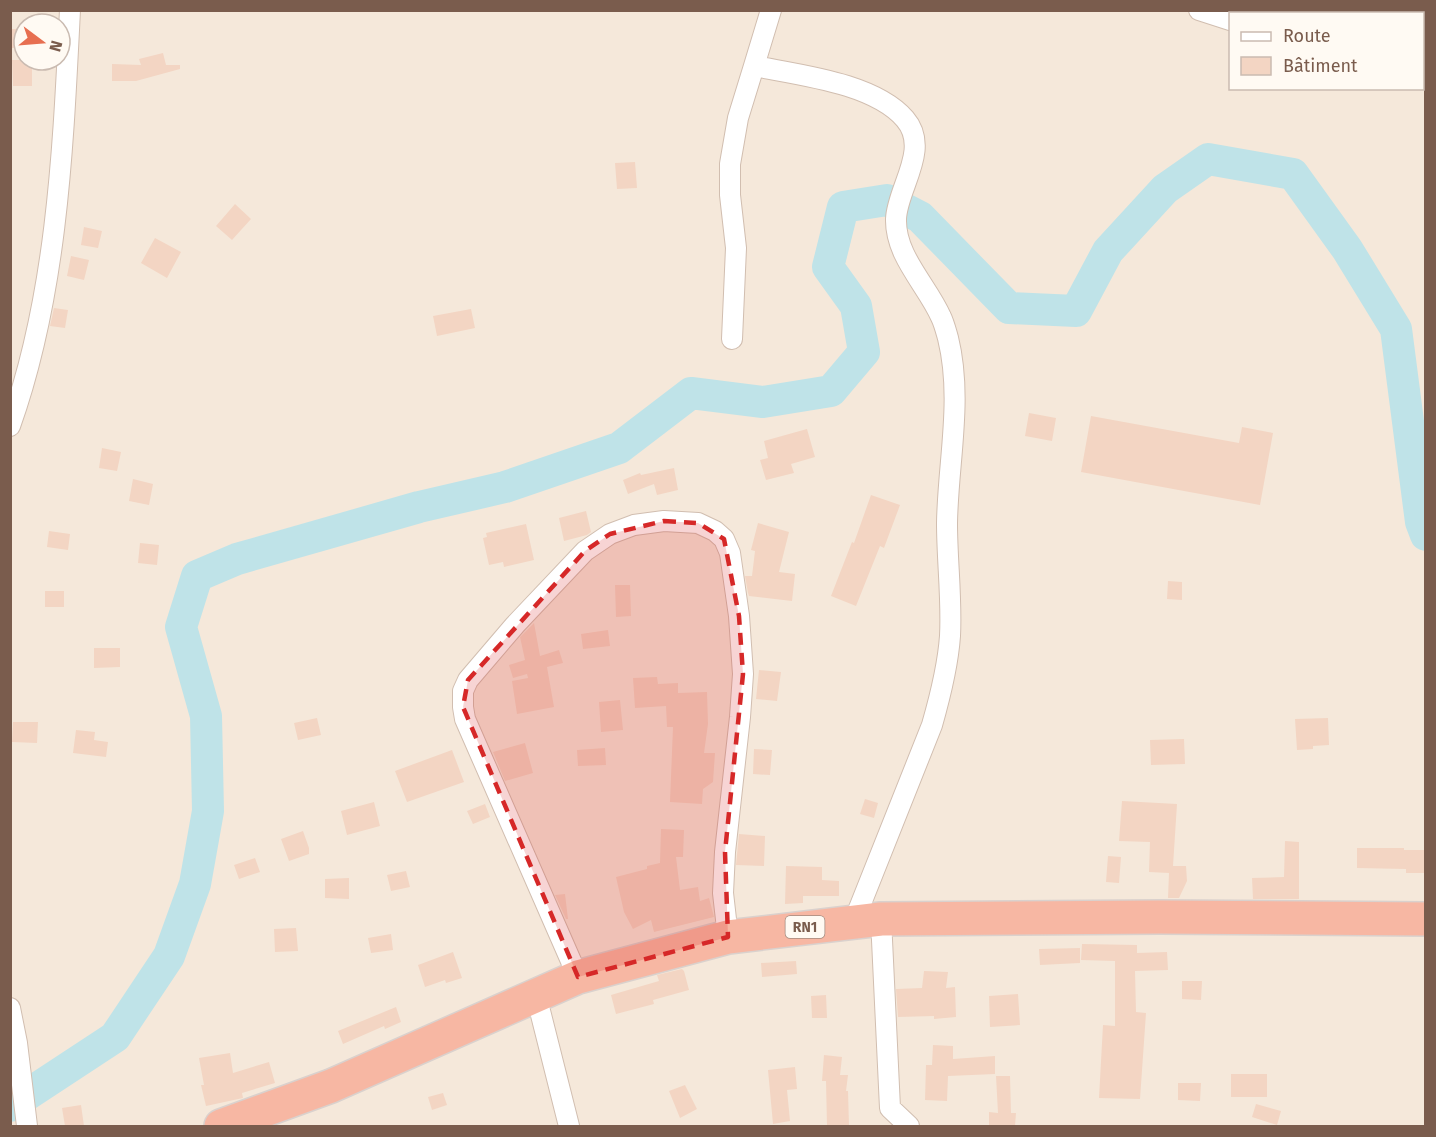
<svg xmlns="http://www.w3.org/2000/svg" width="1436" height="1137" font-family="'Fira Sans',sans-serif">
<rect width="100%" height="100%" fill="#fdf6ec"/>
<path fill="#f5e8da" fill-rule="evenodd" d="M11,11H1425V1126H11ZM1230,14H1422V88H1230ZM24,24H60V60H24Z"/>
<g fill="none" stroke-linecap="round" stroke-linejoin="round">
<path stroke="#bfe3e8" stroke-width="32" d="M10,1106L115,1037L169,956L195,884L208,811L206,716L181,627L197,576L237,559L419,507L505,487L619,448L691,393L763,402L831,391L864,352L856,306L828,267L843,207L887,200L920,217L1009,308L1076,311L1108,251L1165,189L1208,159L1293,174L1347,249L1396,329L1421,522L1426,535"/>
</g>
<path fill="#f3d5c3" d="M10,29H24V48H10Z
M163,53L166,65H180V69L136,81H112V64L141,65L139,59Z
M12,60H32V86H13Z
M635,162L637,188L617,189L615,163Z
M235,204L251,219L232,240L216,226Z
M84,227L102,231L98,248L81,245Z
M155,238L181,252L167,278L141,263Z
M71,256L89,260L84,280L67,276Z
M54,308L68,310L65,328L50,326Z
M471,309L475,328L437,336L433,316Z
M1029,413L1056,418L1052,441L1025,436Z
M1091,416L1239,443L1242,427L1273,433L1260,505L1081,472Z
M807,429L815,457L791,464L794,473L766,480L760,460L768,458L764,441Z
M102,448L121,452L117,471L99,468Z
M674,468L678,490L657,495L654,484L628,494L623,480L640,473L641,475Z
M133,479L153,484L149,505L129,501Z
M871,495L900,505L884,548L880,546L856,606L831,596L852,542L854,543Z
M586,511L591,532L587,535L564,541L559,518Z
M758,523L789,532L779,572L795,574L792,601L749,596L748,593L745,576H752L755,551L751,550Z
M526,524L534,560L504,567L503,562L489,565L483,538L487,537L486,533Z
M49,531L70,534L68,550L47,547Z
M140,543L159,545L157,565L138,563Z
M1168,581L1182,582V600L1167,599Z
M615,585H630L631,616L616,617Z
M45,591H64V607H45Z
M534,623L540,656L559,650L563,663L547,667L554,707L517,714L512,681L528,678L527,674L513,678L509,665L525,660L520,637Z
M608,630L610,646L583,649L581,634Z
M94,648H120V667L94,668Z
M759,670L781,672L777,701L756,699Z
M657,677L658,684L678,683V693L707,692L708,724L704,753H715L713,782L703,789L702,804L670,802L673,727H667L666,706L635,708L633,678Z
M620,700L623,730L601,732L599,702Z
M317,718L321,735L298,740L294,723Z
M1328,718L1329,745L1313,746V749L1297,750L1295,719Z
M13,722H38L37,743L12,742Z
M76,730L95,732L94,740L108,742L106,757L73,753Z
M1184,739L1185,764L1151,765L1150,740Z
M525,743L533,773L505,781L493,752Z
M605,748L606,765L578,766L577,750Z
M754,749L772,750L770,775L753,774Z
M452,750L464,782L407,802L395,771Z
M865,799L878,803L874,818L860,814Z
M1122,801L1177,804L1173,866H1186L1187,881L1179,898H1168L1169,873L1149,872L1150,842L1119,841Z
M374,802L380,826L347,835L341,811Z
M485,804L490,817L473,824L467,811Z
M661,829L684,830L683,857H676L680,890L698,887L700,901L709,898L714,917L654,932L651,920L633,929L624,912L616,877L647,869V866L660,863Z
M303,831L309,848V854L289,861L281,839Z
M739,834L765,836L764,866L736,865Z
M1285,841L1299,842V899H1253L1252,878L1284,877Z
M1357,848H1404V850H1425V873H1406V869L1357,868Z
M1108,856L1121,857L1119,883L1106,882Z
M255,858L260,872L239,879L234,865Z
M786,866L822,867V880L839,881V896H803V903L785,904Z
M406,871L410,887L391,891L387,875Z
M349,878V899L325,898V879Z
M565,894L568,919H566L555,895Z
M296,928L298,951L275,952L274,929Z
M391,934L393,950L371,953L368,938Z
M1082,944L1137,945V953L1167,952L1168,970L1135,971L1136,1012L1146,1013L1140,1099L1099,1098L1103,1025L1115,1026V961L1081,960Z
M1080,948V963L1040,965L1039,949Z
M453,952L462,978L446,983L445,980L425,987L418,965Z
M796,961L797,974L762,977L761,963Z
M682,969L684,971L689,990L653,1000L654,1004L616,1014L611,995L659,981L657,975Z
M924,971L948,972L946,988L955,987L956,1017L934,1019V1016L898,1017L896,989L922,988Z
M1182,981H1202L1201,1000L1182,999Z
M1018,994L1020,1025L990,1027L989,996Z
M826,995L827,1018H812L811,996Z
M396,1007L401,1022L385,1029L384,1026L343,1044L338,1031Z
M933,1045L953,1046V1059L995,1056V1074L948,1076L947,1101L925,1100L926,1065H932Z
M230,1053L233,1073L269,1062L275,1083L242,1093L243,1098L206,1106L201,1085H204L199,1058Z
M824,1055L842,1057L840,1075H848L846,1091H848L849,1126H827L826,1081H822Z
M795,1067L797,1089L787,1090L790,1121L773,1124L768,1070Z
M1231,1074H1267V1097H1231Z
M996,1076H1010L1011,1113H1016L1015,1126H989V1112L998,1113Z
M1178,1083H1201L1200,1101L1178,1100Z
M685,1085L697,1109L680,1118L669,1091Z
M443,1093L447,1105L432,1110L428,1097Z
M1256,1104L1281,1111L1277,1125L1252,1117Z
M81,1105L84,1126H65L62,1108Z"/>
<g fill="none" stroke-linecap="round" stroke-linejoin="round">
<g stroke="#d1beb0" stroke-width="22">
<path id="street" d="M771,10L754,66C799,75 874,83 905,119C931,149 897,188 896,219C895,256 927,285 941,317C944,323 946,331 948,338C963,399 948,461 947,523C947,561 952,599 950,636C948,665 940,697 932,725L854,921
M1199,10L1230,20
M1422,68L1426,67
M732,339L736,248L730,195V164L738,118L754,66
M10,426C57,294 63,150 70,10
M881,919L890,1108L909,1126
M578,977L465,719L463,707V691L468,680L515,625L585,551L610,534L634,525L664,521L698,523L715,531L724,539L730,553L739,616L743,674L740,717L725,852L723,893L728,937
M536,995L569,1126
M10,1008L17,1043L27,1126"/>
</g>
<g stroke="#dad1cd" stroke-width="36">
<path id="highway" d="M221,1126L331,1086L578,977L728,937L881,919L1160,917L1426,919"/>
</g>
<use href="#street" stroke="#fff" stroke-width="20"/>
<use href="#highway" stroke="#f7b7a3" stroke-width="33"/>
</g>
<path fill="#d62828" fill-opacity="0.2" stroke="#d62828" stroke-width="4.5" stroke-dasharray="12 8" stroke-linejoin="round" d="M664,521L698,523L724,539L739,616L743,674L725,852L728,937L578,977L463,707L468,680L585,551L610,534Z"/>
<g text-anchor="middle" stroke-width="6" stroke-linejoin="round" paint-order="stroke">
<rect fill="#fffaf3" stroke="#a28b7f" stroke-width="1.5" x="785.5" y="916" width="39" height="22" rx="4.5"/>
<g font-size="14" font-weight="bold" fill="#7a5c4d">
<text x="805" y="932">RN1</text>
</g>
</g>
<rect width="1436" height="1137" fill="none" stroke="#7a5c4d" stroke-width="24"/>
<rect x="1229" y="12" width="195" height="78" fill="#fffaf3" stroke="#cabbb1" stroke-width="1.5"/>
<rect x="1241" y="32" width="30" height="9" fill="#ffffff" stroke="#cabbb1" stroke-width="1.5"/>
<text x="1283" y="42" font-size="18" fill="#7a5c4d">Route</text>
<rect x="1241" y="57" width="30" height="18" fill="#f3d5c3" stroke="#cabbb1" stroke-width="1.5"/>
<text x="1283" y="72" font-size="18" fill="#7a5c4d">Bâtiment</text>
<g transform="translate(42 42) rotate(106)"><circle r="28" fill="#fffaf3" stroke="#cabbb1" stroke-width="1.5"/>
<path d="M0-4.5L10 22L0 15L-10 22Z" fill="#e76f51"/>
<text y="-9" font-size="16" font-weight="bold" text-anchor="middle" fill="#7a5c4d">N</text>
</g>
</svg>
